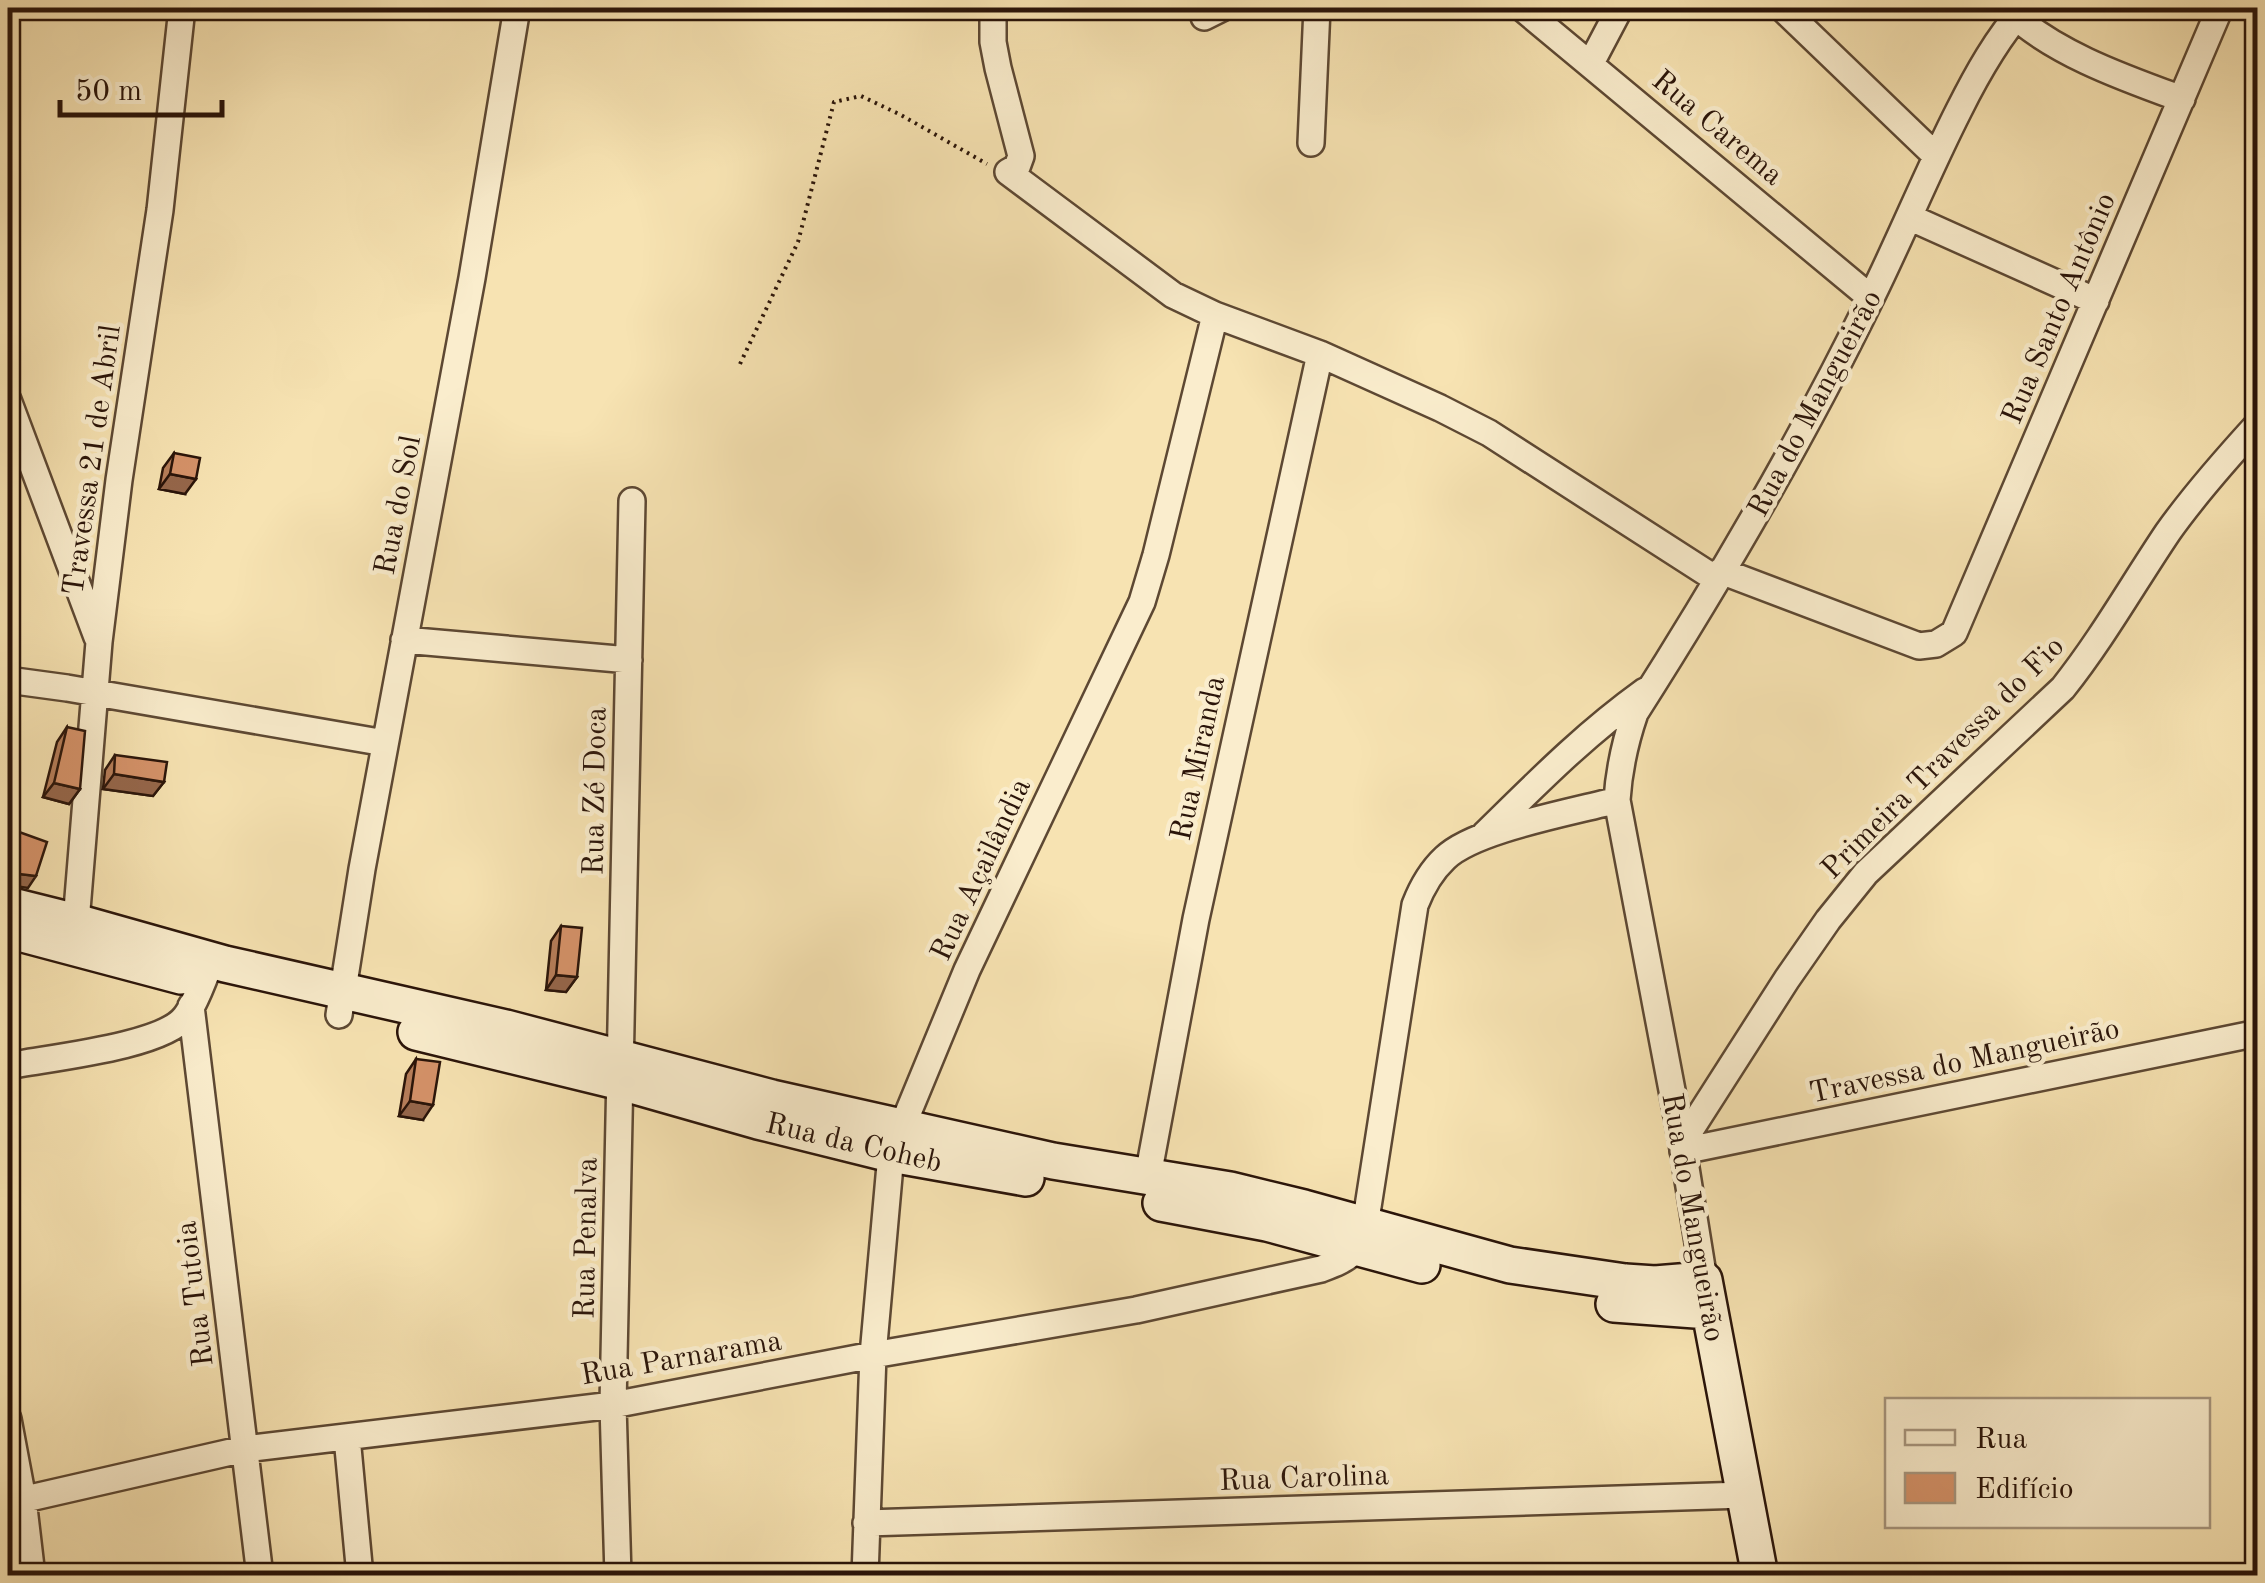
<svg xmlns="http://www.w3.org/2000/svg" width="2265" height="1583" font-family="'Old Standard TT',serif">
<rect width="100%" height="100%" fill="#f7e3b2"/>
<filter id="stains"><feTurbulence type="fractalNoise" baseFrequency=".002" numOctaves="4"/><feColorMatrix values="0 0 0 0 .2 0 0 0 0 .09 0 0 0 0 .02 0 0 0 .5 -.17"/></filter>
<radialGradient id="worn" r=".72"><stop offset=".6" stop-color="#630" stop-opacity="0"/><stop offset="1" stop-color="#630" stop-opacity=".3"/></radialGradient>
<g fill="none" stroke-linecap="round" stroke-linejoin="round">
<g stroke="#5d4833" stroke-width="30">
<path id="street" d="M993,8V42L998,68L1021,156L1017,167L1008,172L1173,295L1215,315
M1522,8L1871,298
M1782,8L1936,156
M2006,8C2050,52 2124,78 2182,99
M1204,17L1222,8
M1591,63L1620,8
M1311,143L1317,8
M1909,217L2096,301
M8,400L97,637
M1721,571L1919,646L1936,644L1954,633L2220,8
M404,640L629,660
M8,680L67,688L385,743
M1617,800L1682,1143L1704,1280
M1485,834C1538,782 1584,735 1645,691
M76,922L99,642L119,480L160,210L182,8
M191,1006L260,1576
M339,1015L362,869L472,278L517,8
M8,1066C47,1058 162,1047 185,1017C197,1002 203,978 212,961
M1682,1143L1787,979L1828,920L1866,873L2063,688C2102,639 2133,584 2168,532C2195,494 2226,459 2258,424
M1683,1151L2258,1033
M1148,1176L1196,919L1320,354
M8,1419L23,1499L32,1576
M347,1437L360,1576
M8,1503L244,1449L613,1405L873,1355L1136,1310L1321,1269C1349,1258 1357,1255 1365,1226L1415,905C1422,887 1430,872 1445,858C1475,829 1574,812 1617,800C1619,769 1625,742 1635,713C1721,578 1802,440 1872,296C1902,235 1928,171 1959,110C1977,74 1997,38 2024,8
M866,1523L1744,1495
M618,1576L613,1405L632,501
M865,1576L873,1355L891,1154L967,970L1142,602L1156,555L1215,315L1320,354L1440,408L1489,433L1716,579"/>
</g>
<g stroke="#2a1409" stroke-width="40">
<path id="secondary" d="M8,905L76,922L225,964L506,1028L772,1098L1053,1161L1230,1190L1304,1208L1510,1265L1625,1282L1655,1284L1704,1280L1760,1576
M8,930L181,976
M416,1032L621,1082L758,1121L891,1154L1026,1178
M1161,1203L1267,1223L1422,1265
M1614,1304L1709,1311"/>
</g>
<path stroke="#2a1409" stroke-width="4" stroke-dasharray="2.5 5" stroke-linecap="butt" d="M740,364L798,242L834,102L861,96L901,115L987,164"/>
<use href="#street" stroke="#faedcd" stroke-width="25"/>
<use href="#secondary" stroke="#faedcd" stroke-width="35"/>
</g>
<path fill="#b77e5a" stroke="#2a1409" stroke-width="2.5" d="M174,453L185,494L159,489L163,468Z
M67,727L80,789L69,804L43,797L57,742Z
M115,755L164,782L153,796L103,789L105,770Z
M561,926L577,977L566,992L546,990L551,941Z
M416,1059L423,1120L399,1116L406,1074Z"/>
<path fill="#95664a" stroke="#2a1409" stroke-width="2.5" d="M170,474L196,479L185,494L159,489Z
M114,774L164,782L153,796L103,789Z
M54,783L80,789L69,804L43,797Z
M11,873L36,876L28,888L8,885V875Z
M556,975L577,977L566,992L546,990Z
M410,1101L433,1105L423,1120L399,1116Z"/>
<path fill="#d59269" stroke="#2a1409" stroke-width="2.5" d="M174,453L200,458L196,479L170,474Z
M67,727L85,731L80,789L54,783Z
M115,755L167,762L164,782L114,774Z
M8,828L47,842L36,876L11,873L8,875Z
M561,926L582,928L577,977L556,975Z
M416,1059L440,1062L433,1105L410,1101Z"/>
<g text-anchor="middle" stroke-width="9" stroke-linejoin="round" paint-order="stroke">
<g font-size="30" fill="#2a1409" stroke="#faedcd">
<text transform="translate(1718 127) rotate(40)" y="10">Rua Carema</text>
<text transform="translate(2058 308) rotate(-67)" y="10">Rua Santo Antônio</text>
<text transform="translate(1814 403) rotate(-62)" y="10">Rua do Mangueirão</text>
<text transform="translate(91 460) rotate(-82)" y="10">Travessa 21 de Abril</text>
<text transform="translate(397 505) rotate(-79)" y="10">Rua do Sol</text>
<text transform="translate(1942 757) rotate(-45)" y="10">Primeira Travessa do Fio</text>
<text transform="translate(1197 758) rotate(-78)" y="10">Rua Miranda</text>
<text transform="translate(594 791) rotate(-89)" y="10">Rua Zé Doca</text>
<text transform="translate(980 869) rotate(-65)" y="10">Rua Açailândia</text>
<text transform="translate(1964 1060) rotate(-12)" y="10">Travessa do Mangueirão</text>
<text transform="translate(854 1142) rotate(13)" y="10">Rua da Coheb</text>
<text transform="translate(1694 1217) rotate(80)" y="10">Rua do Mangueirão</text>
<text transform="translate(585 1238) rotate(-89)" y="10">Rua Penalva</text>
<text transform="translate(194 1294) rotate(-97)" y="10">Rua Tutoia</text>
<text transform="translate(681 1357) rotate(-10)" y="10">Rua Parnarama</text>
<text transform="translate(1304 1477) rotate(-2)" y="10">Rua Carolina</text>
</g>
</g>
<rect width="2265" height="1583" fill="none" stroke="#f7e3b2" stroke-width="40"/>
<rect x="10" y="10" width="2245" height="1563" fill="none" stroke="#2a1409" stroke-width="5"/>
<rect x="20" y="20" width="2225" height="1543" fill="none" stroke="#2a1409" stroke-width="2.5"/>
<rect x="1885" y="1398" width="325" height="130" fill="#faedcd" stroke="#a7967f" stroke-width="2.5"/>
<rect x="1905" y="1430" width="50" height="15" fill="#faedcd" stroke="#a7967f" stroke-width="2.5"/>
<text x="1975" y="1448" font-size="30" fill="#2a1409">Rua</text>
<rect x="1905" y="1473" width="50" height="30" fill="#d59269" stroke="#a7967f" stroke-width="2.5"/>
<text x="1975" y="1498" font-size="30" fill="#2a1409">Edifício</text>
<path d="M60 100v15h162v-15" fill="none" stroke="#2a1409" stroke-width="5"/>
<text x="75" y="100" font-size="30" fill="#2a1409" stroke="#faedcd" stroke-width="8" paint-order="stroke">50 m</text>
<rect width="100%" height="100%" filter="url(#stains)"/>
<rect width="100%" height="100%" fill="url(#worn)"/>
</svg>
